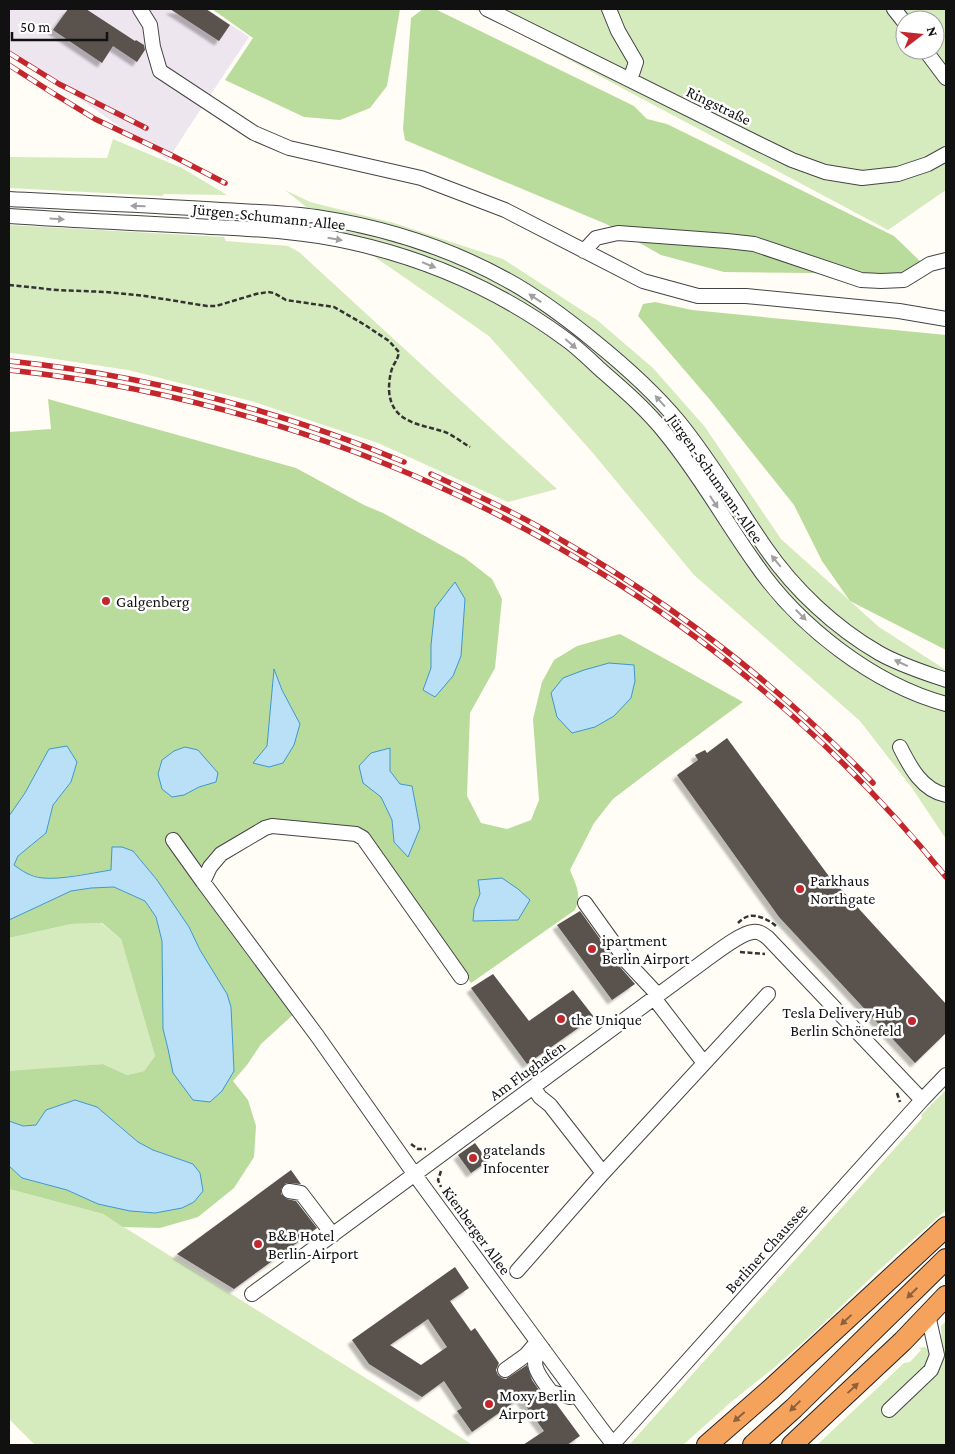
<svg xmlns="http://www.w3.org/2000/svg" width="955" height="1454" font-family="'Crimson Pro',serif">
<defs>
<filter id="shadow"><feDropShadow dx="-4.5" dy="4.5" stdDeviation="1" flood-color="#0004"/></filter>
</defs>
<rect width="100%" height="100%" fill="#fffdf5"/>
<path fill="#eee6ef" d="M9,9H207L249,37L187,130L168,160L9,50Z"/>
<path fill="#d5ebbd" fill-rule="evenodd" d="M474,9H946V190L888,230ZM905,20H935V50H905Z
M113,139L182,168L227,195L164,194L162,196L9,188V157L107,158Z
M285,190L310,202L394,223L503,259L597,320L653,368L705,427L781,539L879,627L946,670V839L912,788L860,721L694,575L592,452L489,336L330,226Z
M9,225L224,237L226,241L288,246L299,252L557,489L508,502L378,443L251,401L128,370L28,355L9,353Z
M101,923L121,939L155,1056L144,1071L127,1075L103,1064L9,1072V938L71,924Z
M946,1090V1210L879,1270L811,1335L775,1367L731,1402L683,1445H629L922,1118L921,1115Z
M9,1189L103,1214L473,1445H35L9,1419Z
M946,1321V1445H817L904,1363L910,1362L921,1350L919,1348L925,1347L933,1354L942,1353L941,1326Z"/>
<path fill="#b9dc9c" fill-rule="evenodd" d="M212,9H400L387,86L370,108L340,120L304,117L225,80L253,38Z
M423,9H435L634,106L647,119L667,124L894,236L922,263L900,274L724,272L661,255L606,224L405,140L403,129L411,18Z
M655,302L692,310L946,335V650L850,601L822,561L794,505L711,401L638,316L643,304Z
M48,399L296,468L364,505L383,513L465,558L492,579L502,599L495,668L470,713L467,796L481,823L507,829L531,820L539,800L533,719L542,682L554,660L577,646L620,634L743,702L663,761L613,799L594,823L570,870C576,885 582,894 575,910L471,983L376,849L359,830L285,822L225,847L198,884L296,1012L261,1044L247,1065L233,1081L248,1100L256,1126L254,1157L234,1188L198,1217L160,1228L123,1227L103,1214L9,1189V1166L22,1178L67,1190L98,1204L193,1164L153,1150L138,1142L97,1107L75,1100L46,1110L36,1125L23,1126L9,1121V1071L103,1064L127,1075L144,1071L155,1056L121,939L102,923L71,924L9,938V920L71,891L91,888L114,887L145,901L156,917L162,941L163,1029L168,1049L234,1071L232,1041L200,950L189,927L157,880L133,851L111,870L59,878H42L25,873L14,865L18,856L46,833L53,805L71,782L49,749L25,793L9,816V432L51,429ZM431,668L435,697L423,690ZM274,670L282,690L300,724L254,763L267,746ZM389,748L390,771L400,784L412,786L420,828L408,856L394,842L392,820L381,797ZM480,894L518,920L473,921L474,909Z"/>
<path fill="#b9e0f7" stroke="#3f96cf" d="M455,582L465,599L461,656L453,676L435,697L423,690L431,668V645L435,608Z
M609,663L634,665L635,681L631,698L614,716L595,727L572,733L557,717L551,693L563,678L584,670Z
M274,669L282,690L300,724L294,745L283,763L269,767L253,763L267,746Z
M67,746L77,762L71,782L53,805L46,833L18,856L14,865C22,871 31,877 43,878C60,880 92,873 111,870L112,847H122L133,851L157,880L189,927L200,950L227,994L231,1007L234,1071L222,1091L210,1102L193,1100L173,1073L168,1049L163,1029L162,941L156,917L145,901L114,887L91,888L71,891L9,920V816L25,793L49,749Z
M185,747L198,750L218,773L216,782L199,787L184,795L172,797L162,789L158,774L162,760L174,751Z
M390,748V771L400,784L412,786L420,828L408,857L394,842L392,820L381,797L363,783L359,766L371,753Z
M502,878L518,889L530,900L518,920L473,921L474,909L480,894L478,880Z
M75,1100L97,1107L138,1142L153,1150L193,1164L200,1173L203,1191L194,1202L182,1208L155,1213L130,1211L98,1204L67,1190L22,1178L9,1166V1121L23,1126L36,1125L46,1110Z"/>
<path fill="#5a524d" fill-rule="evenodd" filter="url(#shadow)" d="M68,9H86L135,41L136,40L144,45L145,50L137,62L113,46L102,63L53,30Z
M170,9H206L230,25L219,41Z
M727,738L828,875L946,1004V1033L915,1063L779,917L677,775L698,760L695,755L705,750L707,753Z
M580,911L621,968L635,984L612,1000L557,925Z
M493,974L529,1021L573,990L594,1017L527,1064L471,988Z
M475,1143L488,1161L471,1173L458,1155Z
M291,1170L301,1184L286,1183L281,1189V1194L287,1199L296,1201L317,1228L234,1289L177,1254Z
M455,1267L469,1288L450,1301L471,1331L475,1328L499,1363L496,1370L498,1375L502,1378L506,1379L527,1365L532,1380L544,1397L548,1400L555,1402L580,1436L567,1445H523L544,1431L520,1398L472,1432L457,1411L462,1408L444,1381L422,1397L369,1364L352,1340ZM428,1319L447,1347L421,1365L390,1345Z"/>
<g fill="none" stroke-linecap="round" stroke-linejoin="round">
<g stroke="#444" stroke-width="16">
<path id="minor" d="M140,9L150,25L153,47L160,71L254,133L289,148L421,178L505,210L643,281L698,296H746L899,311L946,319
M487,9L759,144L792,160L825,172L862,178L898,174L928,164L946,154
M609,9L618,31L636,62L630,80
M894,9L905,23
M925,50L946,78
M9,199C80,203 151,205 221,210C253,212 285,212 316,217C382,227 449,248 507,280C538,297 567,319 594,341C625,366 654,392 679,422C711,461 736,505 765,547C794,589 834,627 879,653C900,665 923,672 946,680
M9,216C70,220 132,223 194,226C246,229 299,230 350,242C427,259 500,291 564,338C577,347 590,360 602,371C625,391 647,410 666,434C699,474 725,521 755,563C798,626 873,684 946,704
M584,251L596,238L618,233L727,241L754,244L861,280L881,281L904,280L930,264L946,260
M900,747C910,767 922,790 946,795
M173,840L203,882
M585,903L628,963L658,995
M461,977L363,838L356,834L272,826L265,828L221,854L210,867L203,882L318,1037L415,1175L600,1427L613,1444
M654,998L704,1063
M533,1087L540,1097L550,1105L603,1173
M289,1191L301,1193L333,1235
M517,1271L603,1173L768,994
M252,1294L707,959C717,952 741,933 753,932C759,931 763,934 768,938L922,1100
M543,1349C525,1362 542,1379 551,1392L570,1397L575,1393
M505,1370L526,1355L537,1342
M889,1410L931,1370L937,1355L928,1315
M612,1445L922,1100L946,1075"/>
</g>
<g stroke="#222" stroke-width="22">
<path id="highway" d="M707,1445L771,1389L946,1227
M753,1445L794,1408L946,1259
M792,1445L903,1341L946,1296"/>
</g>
<path stroke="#333" stroke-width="2.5" stroke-dasharray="5 2.5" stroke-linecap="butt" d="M9,285L57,290L106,292L145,296L207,306H216L256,294L268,292L274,293L286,300L334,307L365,325L389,341L399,352C398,358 396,361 393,366C390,373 389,382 389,390C391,422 418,424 442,431C452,434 461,442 470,447
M738,923C741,920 745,917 749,916C758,914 771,921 777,927
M740,952L765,954
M897,1093L900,1102
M411,1144L418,1149H426
M441,1171L438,1180L441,1187"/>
<use href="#minor" stroke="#fff" stroke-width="14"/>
<use href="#highway" stroke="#f5a25d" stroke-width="20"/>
<g stroke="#c4262e" stroke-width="5.5">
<path id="rail" d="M9,53L59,84L146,128
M9,65L51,92L95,119L171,155L225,183
M9,361C144,375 278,410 404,462
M9,370C375,409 714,590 946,877
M431,474C476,495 521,515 563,541C677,607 782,688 873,783"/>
</g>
<use href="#rail" stroke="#fff" stroke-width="4" stroke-dasharray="11" stroke-linecap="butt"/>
</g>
<defs><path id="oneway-solid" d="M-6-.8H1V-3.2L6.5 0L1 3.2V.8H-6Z" transform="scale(1.25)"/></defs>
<g fill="#a0a0a0">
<use href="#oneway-solid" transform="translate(138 206) rotate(-178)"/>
<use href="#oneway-solid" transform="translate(57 219) rotate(3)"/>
<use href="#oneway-solid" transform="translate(335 239) rotate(10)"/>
<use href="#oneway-solid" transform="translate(429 265) rotate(22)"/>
<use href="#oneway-solid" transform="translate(535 298) rotate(-147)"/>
<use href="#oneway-solid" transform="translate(571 344) rotate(41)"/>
<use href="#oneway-solid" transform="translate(660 401) rotate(-132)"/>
<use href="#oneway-solid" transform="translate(714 502) rotate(57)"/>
<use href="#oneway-solid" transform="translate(776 561) rotate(-129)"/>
<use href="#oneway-solid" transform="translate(801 615) rotate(45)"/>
<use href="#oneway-solid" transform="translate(901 663) rotate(-155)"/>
</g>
<g fill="#8e613b">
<use href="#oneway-solid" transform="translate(912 1293) rotate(135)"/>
<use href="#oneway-solid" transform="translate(846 1320) rotate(137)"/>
<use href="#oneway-solid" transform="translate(853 1388) rotate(-43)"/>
<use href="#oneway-solid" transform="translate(795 1406) rotate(136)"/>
<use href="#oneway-solid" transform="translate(739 1417) rotate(139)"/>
</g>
<g fill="#c4262e" stroke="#fff" stroke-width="2">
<circle cx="106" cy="601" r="5"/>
<circle cx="800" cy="889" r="5"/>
<circle cx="592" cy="949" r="5"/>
<circle cx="561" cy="1019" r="5"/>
<circle cx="912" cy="1021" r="5"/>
<circle cx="473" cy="1158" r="5"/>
<circle cx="258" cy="1244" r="5"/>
<circle cx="489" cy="1404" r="5"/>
</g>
<g text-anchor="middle" stroke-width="5" stroke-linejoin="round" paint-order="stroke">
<g font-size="16" fill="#111" stroke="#fff">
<text transform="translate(719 105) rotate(26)" y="6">Ringstraße</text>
<text transform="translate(269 216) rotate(6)" y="6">Jürgen-Schumann-Allee</text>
<text transform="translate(716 478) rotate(55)" y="6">Jürgen-Schumann-Allee</text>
<text transform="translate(527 1070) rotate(-36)" y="6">Am Flughafen</text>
<text transform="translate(477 1230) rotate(54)" y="6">Kienberger Allee</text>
<text transform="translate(766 1248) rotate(-48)" y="6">Berliner Chaussee</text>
</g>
<g font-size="16" fill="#111" stroke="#fff" text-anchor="start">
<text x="116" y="607">Galgenberg</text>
<text x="810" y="886">Parkhaus<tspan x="810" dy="18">Northgate</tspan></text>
<text x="602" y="946">ipartment<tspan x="602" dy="18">Berlin Airport</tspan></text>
<text x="902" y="1018" text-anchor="end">Tesla Delivery Hub<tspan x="902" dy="18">Berlin Schönefeld</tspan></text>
<text x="571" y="1025">the Unique</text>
<text x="483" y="1155">gatelands<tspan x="483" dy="18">Infocenter</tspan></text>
<text x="268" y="1241">B&amp;B Hotel<tspan x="268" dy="18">Berlin-Airport</tspan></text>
<text x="499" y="1401">Moxy Berlin<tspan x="499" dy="18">Airport</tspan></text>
</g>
</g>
<rect width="955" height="1454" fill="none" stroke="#111111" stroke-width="20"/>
<g transform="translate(920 35) rotate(74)"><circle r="24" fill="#ffffff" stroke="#a0a0a0"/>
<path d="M0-4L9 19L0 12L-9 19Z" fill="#c4262e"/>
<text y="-8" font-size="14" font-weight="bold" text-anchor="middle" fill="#111111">N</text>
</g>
<path d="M12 32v8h95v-8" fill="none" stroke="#111111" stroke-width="2.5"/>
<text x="20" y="32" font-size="15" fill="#111111" stroke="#ffffff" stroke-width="4" paint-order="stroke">50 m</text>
</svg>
